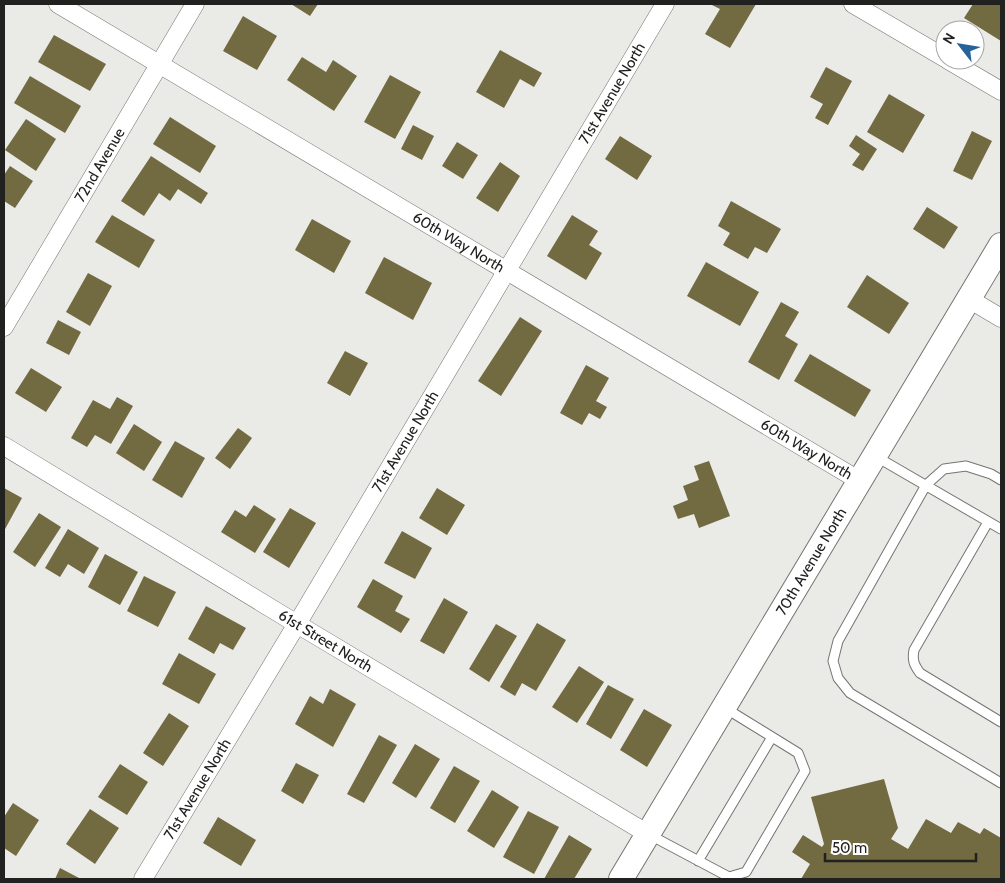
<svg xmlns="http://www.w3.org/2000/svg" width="1005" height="883" font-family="Cabin,sans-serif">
<rect width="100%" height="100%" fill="#eaeae7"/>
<path fill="#726a41" d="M291,4H318L310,16Z
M710,4H756L730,48L705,34L720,9Z
M973,4H1001V41L964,18Z
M243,16L277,36L257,70L223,51Z
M54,35L106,64L90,91L38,62Z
M500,50L542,73L534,87L520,79L504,108L476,92Z
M302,57L326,72L333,60L357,76L334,111L287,80Z
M826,67L852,81L828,125L815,118L823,104L810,97Z
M390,75L421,92L395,139L364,122Z
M30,76L81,106L65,133L14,103Z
M889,94L925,115L903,153L867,132Z
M170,117L216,146L200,173L153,144Z
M26,119L56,139L36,171L5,150Z
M413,125L434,136L422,160L401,149Z
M972,131L992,141L972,180L953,171Z
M856,135L877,149L863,171L852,165L860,154L849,146Z
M620,136L652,156L637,180L605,159Z
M457,142L478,155L463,179L442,166Z
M151,156L208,193L201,204L178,189L170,201L159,193L144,216L121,201Z
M500,162L520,176L498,212L476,198Z
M10,166L33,181L15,208L4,201V175Z
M731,201L781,229L767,253L755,247L748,259L723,245L730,233L718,226Z
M927,207L958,227L944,249L913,229Z
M112,215L155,240L139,268L95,242Z
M572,215L598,231L589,245L602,253L586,280L547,256Z
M312,219L351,241L334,273L295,250Z
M384,257L432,283L413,320L365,293Z
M706,262L759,292L740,326L687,296Z
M88,273L112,286L90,326L66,312Z
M867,275L909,303L889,334L847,307Z
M781,302L799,312L785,336L798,344L779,380L748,362Z
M520,317L542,331L501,396L478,381Z
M58,320L81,332L69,355L46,343Z
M345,351L368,363L350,396L327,383Z
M810,354L871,390L855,417L794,381Z
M586,365L609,378L596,401L607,407L600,419L589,413L582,425L560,413Z
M31,368L62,387L46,412L15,393Z
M117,397L133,406L111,444L95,435L87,447L71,438L93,400L110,409Z
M134,424L162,442L144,471L116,453Z
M238,428L252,438L230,469L215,458Z
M175,441L205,458L182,498L152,480Z
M709,461L730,516L699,528L694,514L678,519L673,506L688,500L683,486L699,480L694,466Z
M4,488L22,498L4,531Z
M437,488L465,505L447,535L419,518Z
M254,505L276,519L255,553L221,532L235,510L246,517Z
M290,508L316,523L289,568L263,552Z
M39,513L61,527L35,567L13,552Z
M68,529L99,548L84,574L68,564L60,577L45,568Z
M402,531L432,548L415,579L384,563Z
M105,554L138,572L120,605L88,587Z
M144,576L176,592L158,627L127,611Z
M373,579L403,596L395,611L410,619L401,633L357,607Z
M444,598L468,612L444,654L420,641Z
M206,606L246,628L233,650L220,643L214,654L188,639Z
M537,623L566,640L536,691L522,683L515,696L500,687Z
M496,624L517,636L489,682L469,669Z
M179,653L216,674L199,704L162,684Z
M579,666L604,682L577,723L552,707Z
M608,685L634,699L611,739L586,724Z
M330,689L356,704L333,747L295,724L310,696L323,704Z
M644,709L672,725L647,767L620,750Z
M169,713L189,726L163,766L143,753Z
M379,735L397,745L364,803L347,794Z
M415,744L440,759L416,798L392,783Z
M296,763L319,775L303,804L281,791Z
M120,764L148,782L127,815L98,797Z
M454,766L480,781L455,823L430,808Z
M884,779L898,828L891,839L908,849L926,819L951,833L958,822L980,834L984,828L1001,838V879H801L810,864L792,852L803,835L822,847L824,844L811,797Z
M492,790L519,807L494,848L467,831Z
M13,803L39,820L16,856L4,848V817Z
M90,809L119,828L95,864L66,844Z
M528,811L559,827L534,874L503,857Z
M218,817L256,840L241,866L203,843Z
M569,835L592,849L574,879H544Z
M60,868L81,879H55Z"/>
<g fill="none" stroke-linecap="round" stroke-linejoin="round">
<g stroke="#757572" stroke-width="11">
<path id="lane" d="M875,456L1001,529
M1001,480L991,474L966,466L944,469L926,485L838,641L833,661L838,678L850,693L1001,783
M988,522L914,650C912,660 914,665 920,673L1001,722
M648,834L729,877L746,872L805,771L798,753L725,708
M698,861L772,737"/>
</g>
<g stroke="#757572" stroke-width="19">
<g id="street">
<path id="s1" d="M58,4L860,481"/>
<path d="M853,4L945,58"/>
<path d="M948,60L1001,91"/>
<path d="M969,299L1001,318"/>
<path id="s2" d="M4,327L195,4"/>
<path id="s3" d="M4,446L297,624L648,834"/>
<path id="s4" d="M143,879L297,624L665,4"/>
</g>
</g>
<g stroke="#757572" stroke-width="26">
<g id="secondary">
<path id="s5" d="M621,879L1001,245"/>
</g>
</g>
<use href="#lane" stroke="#fff" stroke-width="9"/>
<use href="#street" stroke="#fff" stroke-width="18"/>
<use href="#secondary" stroke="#fff" stroke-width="24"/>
</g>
<g text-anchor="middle" stroke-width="5" stroke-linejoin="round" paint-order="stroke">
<g font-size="15" fill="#212120" stroke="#fff">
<text dy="5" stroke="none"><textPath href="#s4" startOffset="915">71st Avenue North</textPath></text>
<text dy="5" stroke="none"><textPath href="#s2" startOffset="188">72nd Avenue</textPath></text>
<text dy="5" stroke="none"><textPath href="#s1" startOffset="466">60th Way North</textPath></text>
<text dy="5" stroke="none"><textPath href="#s4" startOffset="510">71st Avenue North</textPath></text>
<text dy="5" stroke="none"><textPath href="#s1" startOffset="871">60th Way North</textPath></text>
<text dy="5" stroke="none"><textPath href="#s5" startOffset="370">70th Avenue North</textPath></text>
<text dy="5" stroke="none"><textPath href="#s3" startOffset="376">61st Street North</textPath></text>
<text dy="5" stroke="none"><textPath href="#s4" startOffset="105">71st Avenue North</textPath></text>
</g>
</g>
<rect width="1005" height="883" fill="none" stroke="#212120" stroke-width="10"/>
<g transform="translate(960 45) rotate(301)"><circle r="24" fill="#ffffff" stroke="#a6a6a6"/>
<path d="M0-4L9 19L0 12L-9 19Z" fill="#26639a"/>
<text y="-8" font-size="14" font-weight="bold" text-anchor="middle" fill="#212120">N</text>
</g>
<path d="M825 853v8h151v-8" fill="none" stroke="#212120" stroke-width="2.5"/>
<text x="832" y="853" font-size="15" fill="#212120" stroke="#ffffff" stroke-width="4" paint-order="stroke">50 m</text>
</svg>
